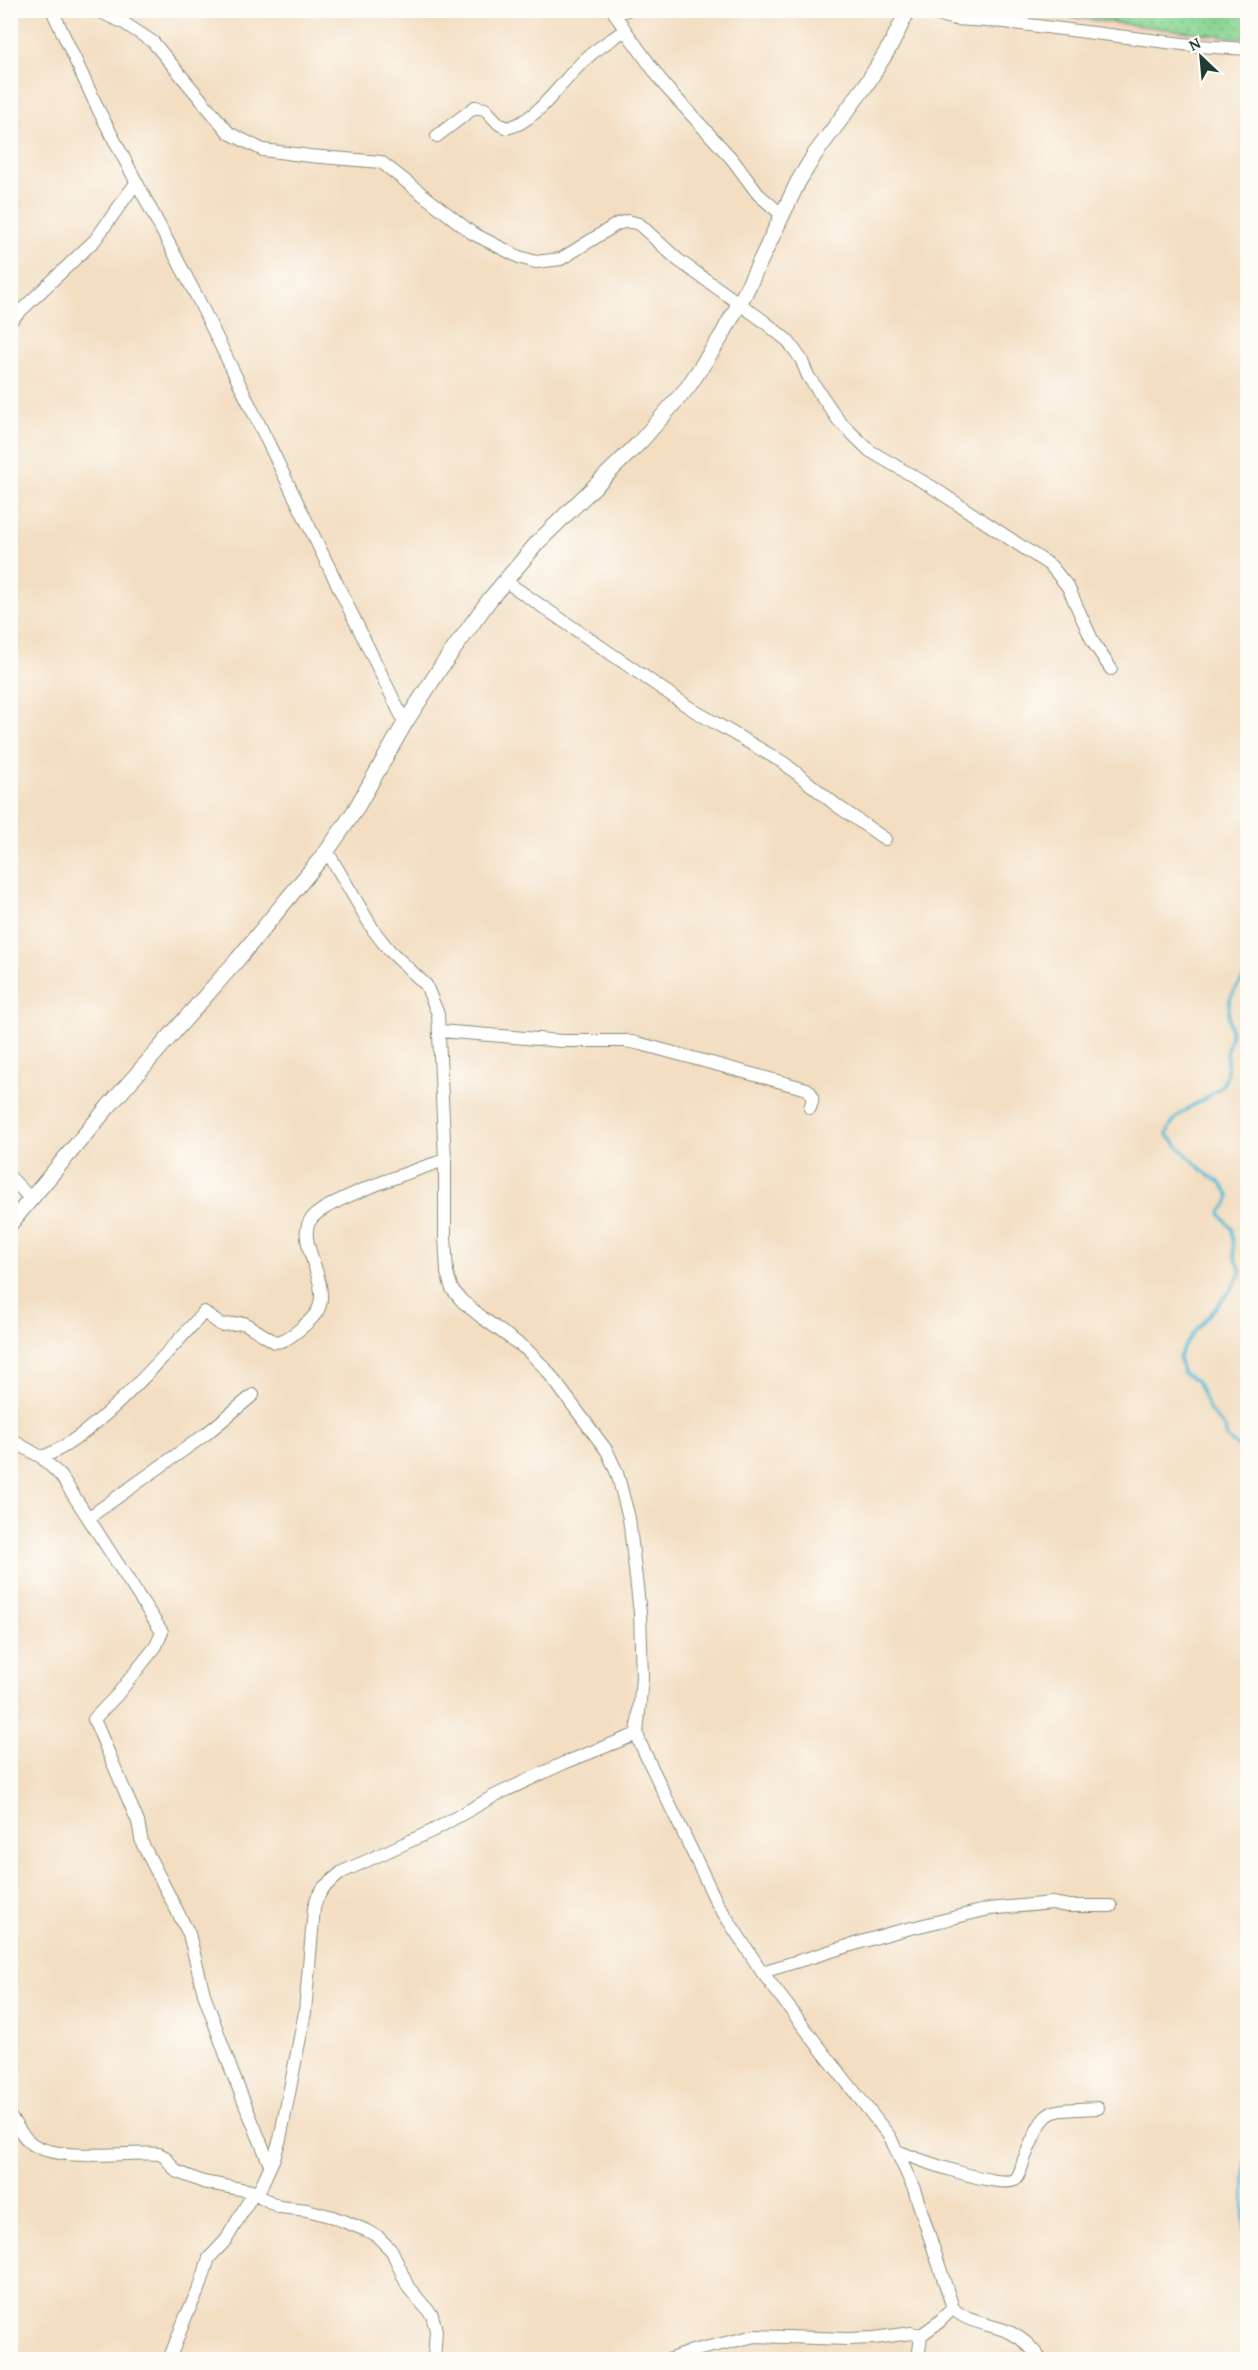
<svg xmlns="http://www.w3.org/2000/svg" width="1258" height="2370" font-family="'Gentium Book Plus',serif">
<defs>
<pattern id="grass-dots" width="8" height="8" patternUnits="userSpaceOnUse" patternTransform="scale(1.5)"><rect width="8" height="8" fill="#89d593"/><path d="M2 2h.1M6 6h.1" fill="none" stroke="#6fae79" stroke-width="1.8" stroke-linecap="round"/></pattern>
</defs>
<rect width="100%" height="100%" fill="#fdfcf7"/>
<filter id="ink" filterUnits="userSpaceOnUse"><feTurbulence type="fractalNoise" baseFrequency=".0167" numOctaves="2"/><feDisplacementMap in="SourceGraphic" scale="12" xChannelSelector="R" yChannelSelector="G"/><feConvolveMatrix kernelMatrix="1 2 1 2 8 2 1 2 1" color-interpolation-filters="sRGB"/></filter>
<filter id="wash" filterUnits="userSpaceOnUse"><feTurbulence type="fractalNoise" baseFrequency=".008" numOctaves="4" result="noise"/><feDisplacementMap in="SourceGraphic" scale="24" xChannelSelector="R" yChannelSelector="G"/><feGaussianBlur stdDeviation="1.35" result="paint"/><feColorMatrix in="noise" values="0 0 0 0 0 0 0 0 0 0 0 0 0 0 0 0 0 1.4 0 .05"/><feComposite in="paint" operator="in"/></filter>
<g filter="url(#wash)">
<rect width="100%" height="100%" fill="#f3dec2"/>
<path fill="#f5d2c3" d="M981,11H1247V44Z"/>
<path fill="url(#grass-dots)" stroke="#548964" stroke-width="1.5" d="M1019,11H1247V39Z"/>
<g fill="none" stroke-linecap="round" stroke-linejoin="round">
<path stroke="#56bbd4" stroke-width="3" d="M1248,971C1243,981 1234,989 1230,999C1226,1012 1231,1023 1231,1036C1230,1041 1228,1045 1227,1050C1226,1059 1229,1069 1226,1078C1218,1101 1174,1104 1167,1135L1204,1172L1221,1183L1230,1196L1227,1204L1220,1214L1232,1229L1234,1254L1241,1271C1229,1302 1194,1323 1179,1357L1183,1373L1197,1381L1210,1411L1225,1428L1227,1438L1248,1454
M1248,2159L1245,2164L1244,2222L1248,2239"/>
</g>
</g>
<g filter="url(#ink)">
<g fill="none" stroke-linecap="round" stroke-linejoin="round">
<g stroke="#898e7b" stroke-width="14">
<path id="minor" d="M52,10L99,111L197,297L405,723
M96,10L124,23L153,42L229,133L263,150L310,156L381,162L472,233L519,257L536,262L561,259L617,224L628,221L639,224L678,260L761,319L788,341L801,359L808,376L839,421L870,451L932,487L1051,566L1068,587L1093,642L1111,669
M613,10L625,30L665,86L732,159L758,194L782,215
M918,10L955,19L1005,22L1199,46L1248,49
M615,14L627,10
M437,136L475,107L485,109L499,124L507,128C540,121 564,76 590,55C601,46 614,38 625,30
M10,321L95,240L136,183
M505,581L693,710L784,763L836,805L885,839
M327,851L374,931L389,950L426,985L438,1014L445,1160V1236L447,1273L452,1289L462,1301L484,1319L527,1350L545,1368L607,1451L617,1473L629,1518L640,1613L642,1678L637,1734L640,1743L717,1903L762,1972L816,2043L890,2137L914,2189L953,2308C966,2323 992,2324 1009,2332C1023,2338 1032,2348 1041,2360
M440,1031L562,1041H626L641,1044L807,1089C814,1095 813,1100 810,1108
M10,1177L31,1199
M10,1439L41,1457L61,1476L162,1632L156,1646L117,1695L94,1719L138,1822L142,1843L189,1934L204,1994L232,2072L270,2165
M41,1457C88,1444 170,1350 204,1312L221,1325L244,1323L275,1342C285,1342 292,1335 299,1330C306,1324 314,1318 318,1310C332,1283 293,1238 312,1218C330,1198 416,1170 445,1160
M88,1518L206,1434L253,1395
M762,1972L891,1933L989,1909L1052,1903L1068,1906H1111
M10,2117C17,2126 22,2136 31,2143C58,2163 126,2151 159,2154L165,2157L176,2171L203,2182L251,2191L279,2207L307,2210L333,2217L368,2231L377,2236L392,2251L408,2287L432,2315L436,2330L434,2360
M897,2151C914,2158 1004,2191 1016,2179C1021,2174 1022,2163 1025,2157C1047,2105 1044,2111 1098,2108
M258,2193L274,2158L280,2139L305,2012L314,1908L317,1898L324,1887L342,1872L432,1831L496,1795L564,1763L637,1734
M169,2360L186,2316L200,2287L209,2258L226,2240L254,2192
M668,2360L692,2351L755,2336L848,2339L874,2338L911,2333L921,2335
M918,2360L921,2335L939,2322L953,2308"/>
</g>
<g stroke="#898e7b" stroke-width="17">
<path id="tertiary" d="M10,1224L108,1107L238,959L327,851L354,812L405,723L441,667L490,599L538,542L640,442L688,387L721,337L745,293L798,182L815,154L866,85L892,43L908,10"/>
</g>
<use href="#minor" stroke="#fff" stroke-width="12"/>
<use href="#tertiary" stroke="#fff" stroke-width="15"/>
</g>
</g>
<rect width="1258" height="2370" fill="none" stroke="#fdfcf7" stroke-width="36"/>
<g transform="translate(1201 57) rotate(334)" stroke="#fdfcf7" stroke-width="4.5" paint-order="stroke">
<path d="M0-4.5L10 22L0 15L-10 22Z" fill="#1f3d34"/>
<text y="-9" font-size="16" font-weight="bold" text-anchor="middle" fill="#1f3d34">N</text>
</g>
</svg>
